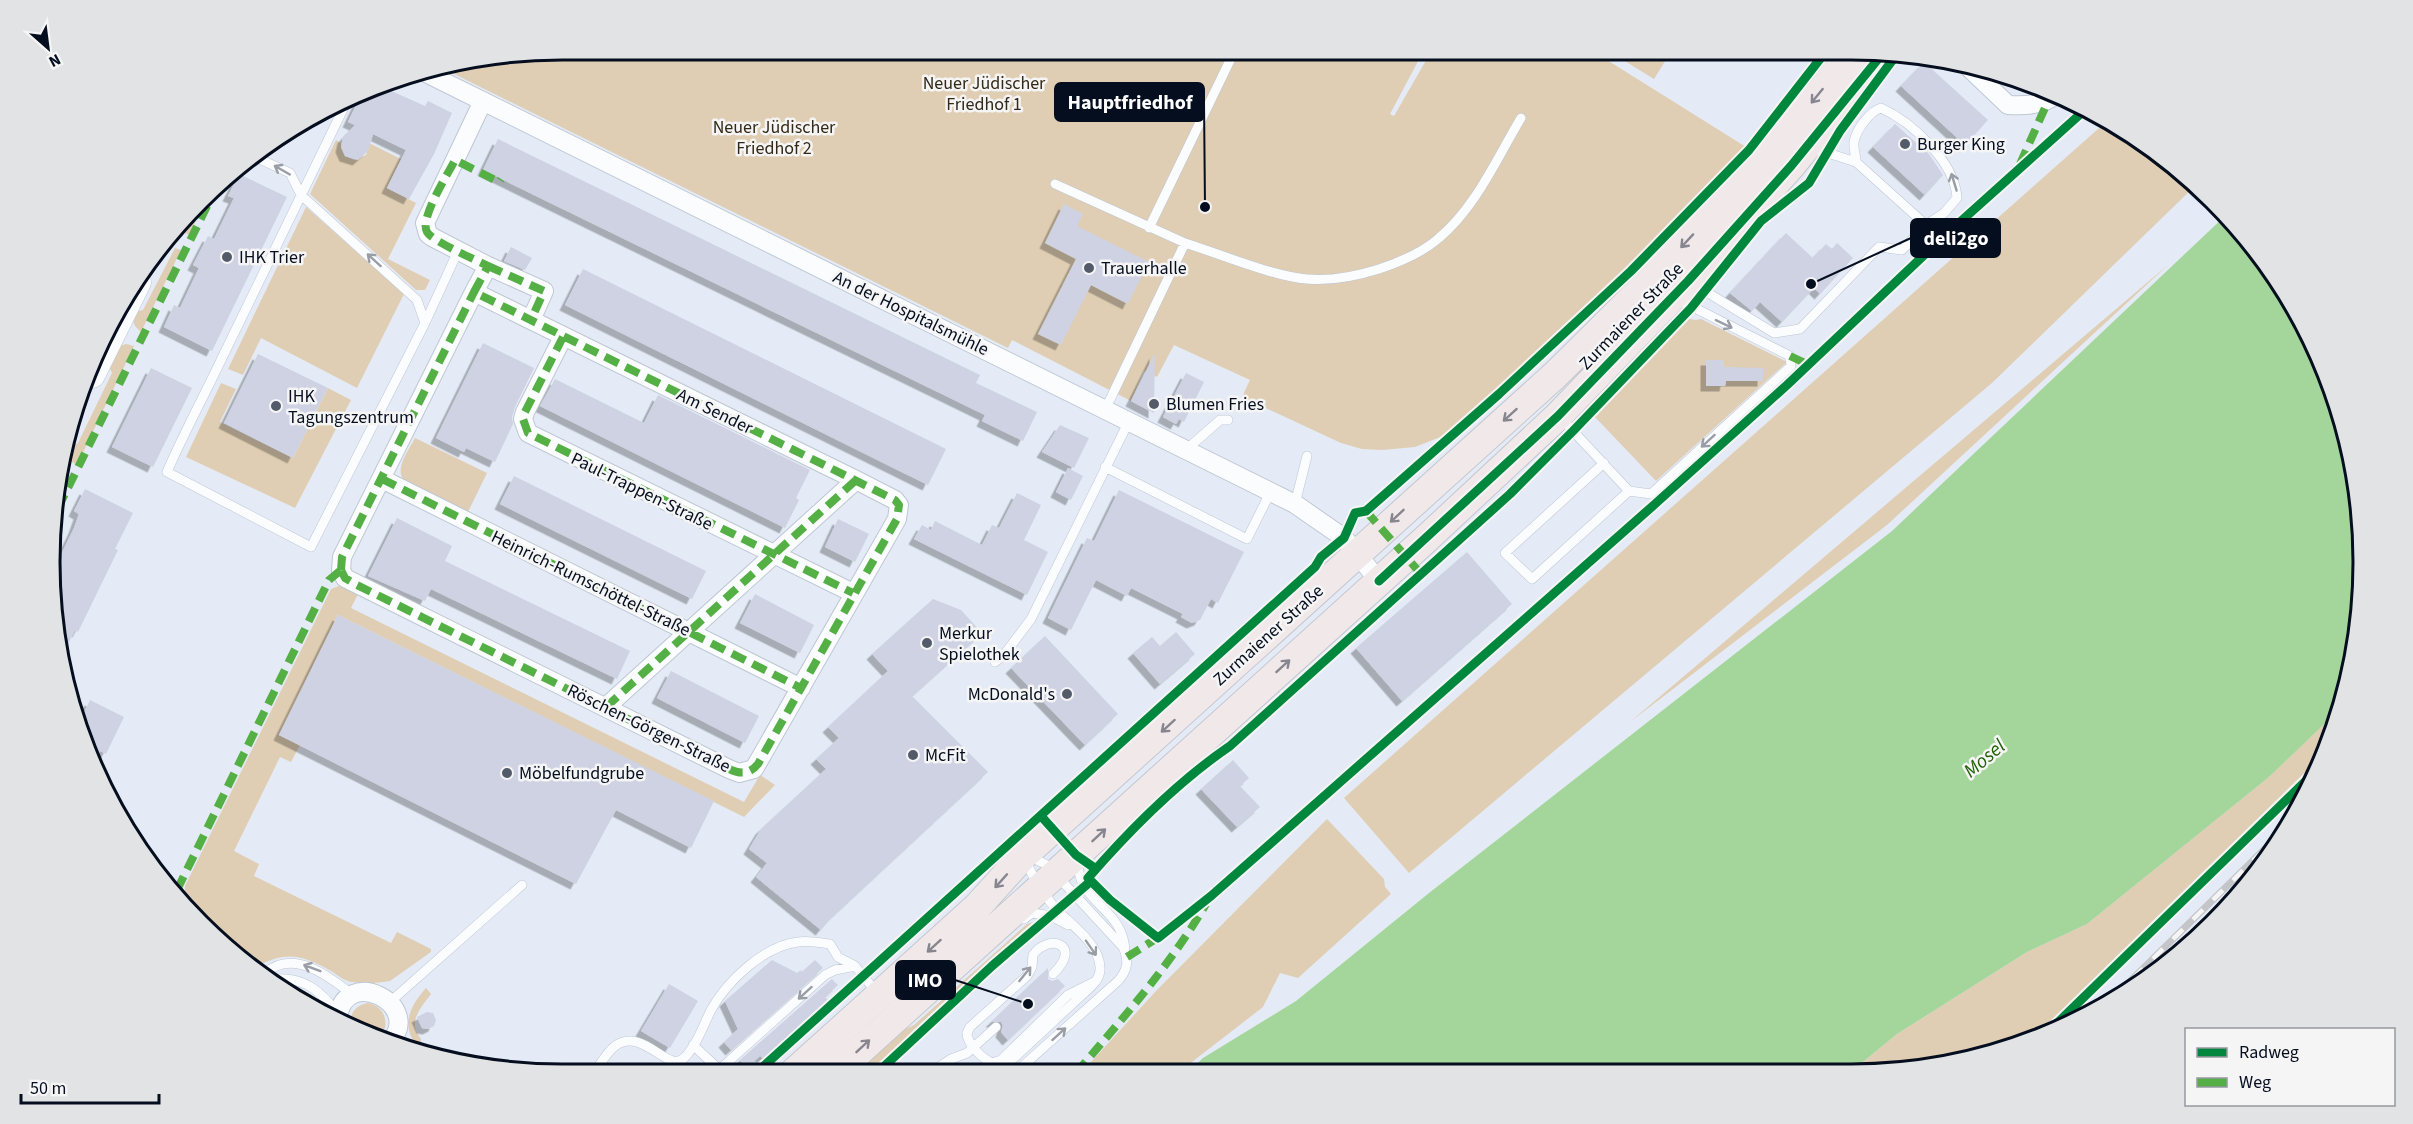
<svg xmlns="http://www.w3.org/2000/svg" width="2413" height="1124" font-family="'Source Sans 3',sans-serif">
<defs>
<filter id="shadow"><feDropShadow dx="-5.5" dy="5.5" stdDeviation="0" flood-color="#0004"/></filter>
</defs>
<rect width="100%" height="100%" fill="#e4ebf6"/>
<path fill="#dfceb3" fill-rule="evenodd" d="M562,50H1424L1390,114L1394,116L1432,50H1591L1746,147L1631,266L1448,434L1415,447L1382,450L1362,449L1341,443L1242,397L1250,380L1174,345L1157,377L1144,371L1131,401L1012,340L1008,348L444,69Z
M1607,50H1672L1654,79Z
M2107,121L2135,136L2196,185L1992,383L1409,873L1344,798Z
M336,140L341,143L345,156L354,160L366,155L369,143L401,159L387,188L416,203L388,259L430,280L425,290H416L310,194Z
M208,196L189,235L183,232L188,220Z
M306,207L404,294L357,388L261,338L243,375L228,369Z
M175,248L181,250L141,332L135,326L132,318L135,312L143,310Z
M2169,264L1887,525L1630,722Z
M1687,318L1695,320L1701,319L1787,362L1656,481L1594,416ZM1706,360H1722L1724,367L1737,368V381H1726L1725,386H1706Z
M126,344L134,346L77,465L67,459C65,449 70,447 78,443L112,373L109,366L120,346Z
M221,383L236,389L220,422L293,458L328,388L351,400L295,508L186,457Z
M415,438L487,473L468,512L405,481C393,470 409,450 415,438Z
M66,475L71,478L58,503L59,476Z
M339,586L358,594L351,608L744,802L760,775L775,785L744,817L338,615L279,735L300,745L291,762L280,757L234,851L259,864L254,876L391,943L397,932L431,949V952L390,981C379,983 364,984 352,982C345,981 337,975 331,971C303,955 286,950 256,967L249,963L185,892V886L331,589Z
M2339,710L2326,752L2031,1040L1918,1070H1853L1897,1034L2027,952L2087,924L2269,777Z
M1327,819L1384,879L1385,887L1391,894L1298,978L1280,973L1263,1007L1179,1072L1081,1073L1156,991Z
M1034,922L869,1073L847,1074L887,1038L914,1025L1027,924Z
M284,985C300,987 314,993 322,1008Z
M426,988L431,994C420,1009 407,1022 421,1039V1045L417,1047C401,1025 409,1007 426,988Z
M368,1003C381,1006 387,1015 385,1028L375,1038L351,1026C349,1013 356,1005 368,1003Z"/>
<path fill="#a4d69c" d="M2226,215L2277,277L2324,366L2354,462L2363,562L2354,662L2339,710L2269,777L2087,924L2027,952L1897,1034L1853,1070L1188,1072L1203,1058L1296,1001L1429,893L1892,531Z"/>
<path fill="#ced2e2" filter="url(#shadow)" d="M1924,62L1988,120L1965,145L1901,86Z
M378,85L425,106L428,101L452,113L434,154L409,199L387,188L406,150L373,134L368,151L358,160L345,156L341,147L343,138L355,125L348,122L362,93Z
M1895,124L1929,154L1943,175L1925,195L1873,147Z
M498,139L980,375L976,383L1037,412L1023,441L982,421L985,415L483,170Z
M239,174L287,197L212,351L164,327L174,305L180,308L199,268L193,265L208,236L214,239L234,198L228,196Z
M1064,204L1083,214L1077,226L1149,262L1128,304L1091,285L1061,345L1038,334L1076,259L1045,243Z
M1786,233L1813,258L1826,244L1832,249L1837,243L1853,258L1820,294L1814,288L1782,322L1760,302L1752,311L1730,293Z
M511,247L532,258L525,270L504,261Z
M583,269L946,449L928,485L565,305Z
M483,343L534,368L515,407L512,417L513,424L495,462L466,448L464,452L436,438Z
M1155,353L1154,413L1131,401Z
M258,354L328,388L293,458L224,423Z
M1706,360H1722L1724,367L1763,368V381H1726L1725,386H1706Z
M151,368L192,388L153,467L112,447Z
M1186,373L1204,382L1184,422L1179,419L1176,424L1163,417Z
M555,379L644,423L658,395L810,470L796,498L799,500L785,528L540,406Z
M1060,425L1089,438L1074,468L1042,452Z
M1068,468L1083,476L1071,500L1056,492Z
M514,476L706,571L692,599L500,504Z
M85,489L133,513L115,549L118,550L78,632L75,630L61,659L54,629L56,565L74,528L79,514L74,511Z
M1119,490L1244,552L1218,603L1211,599L1200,620L1192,623L1181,617L1183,614L1131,588L1127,596L1096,580L1071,630L1048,618L1087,538L1094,541Z
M1017,493L1041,505L1024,540L1048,552L1027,595L914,539L922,525L931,530L935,521L982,545L992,525L999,528Z
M397,518L452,546L445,561L630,651L617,679L431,589L425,601L368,576Z
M838,519L869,534L855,562L825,547Z
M1467,552L1512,604L1402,701L1356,648Z
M755,594L814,625L800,653L740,623Z
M933,599L961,610L982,633L912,696L988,772L832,917L821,930L756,877L767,863L749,849L761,829L826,769L816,759L839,738L828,727L888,671L872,654Z
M338,615L714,801L691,848L616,810L576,884L279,735Z
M1176,632L1195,654L1160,684L1133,653L1152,637L1160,646Z
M1045,636L1118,714L1085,745L1011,668Z
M671,671L759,716L745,743L657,698Z
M90,700L124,717L106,754L100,751L94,764L77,727Z
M1233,760L1249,778L1240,786L1260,807L1237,827L1201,789Z
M772,960L797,973L801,970L802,972L815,960L823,968L731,1050L724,1042L738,1029L725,1001Z
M1048,968V979L1052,981L1058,979L1065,986L1008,1040L1001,1032L1003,1026L1001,1022H991Z
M832,979L838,985L825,997L828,1000L802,1023L805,1026L791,1038L788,1035L763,1058L760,1056L746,1068L740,1060Z
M669,984L698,1001L670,1048L641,1031Z
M427,1012L433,1013L436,1020L434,1026L428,1029L422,1028L417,1017Z"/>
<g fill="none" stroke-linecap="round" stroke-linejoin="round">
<g stroke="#bec7d4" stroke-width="10">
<path id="service" d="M253,156L290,173L301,195L417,300L425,323L311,547L167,472C184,433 204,396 222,358C264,271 306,185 348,99
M1856,162C1856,156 1853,148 1854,142C1856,130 1870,111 1881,108C1912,122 1955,162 1957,198L1944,213L1926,225
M1055,184L1185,243L1105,410
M1149,228L1235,50
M1185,243C1220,254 1272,276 1307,279C1330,281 1357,276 1379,269C1400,262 1422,253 1439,238C1476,207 1497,158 1521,118
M1690,282L1774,333L1800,329L1879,247L1902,250L1926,225L1856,162L1812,148
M425,323L458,251
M1560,417L1629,491L1651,494L1791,366L1790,356L1675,298
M1187,449L1220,420H1228
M1604,463L1505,553L1532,579L1629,491
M1105,467L1247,539L1271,491
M1295,504L1307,456
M995,662L1004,655L1031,619L1129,421
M1077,861C1079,869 1079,877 1083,884C1098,910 1124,917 1125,952
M1024,919L1032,913L1051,916L1068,925
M265,973C294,948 330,977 353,995
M1053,974C1084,944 1048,933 1033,955L1032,967L1027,976L970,1027L967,1033C967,1044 982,1058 992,1063L1001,1060L1068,995L1096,981
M274,979C304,976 322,992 338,1014
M390,1002L522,885
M693,1045L724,1074
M720,1069L825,975L835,970L855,966
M930,1073L951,1059L967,1053L996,1027
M994,1073L1002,1069L1083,994C1091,987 1101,979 1100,967C1099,943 1070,924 1055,908C1043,893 1032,878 1026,860
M1015,1073L1118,981C1128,970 1129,960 1123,947L1047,865L1029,856
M593,1074C600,1065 606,1053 615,1046C643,1026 668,1074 684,1058C697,1045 703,1026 711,1010C727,981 764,946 798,942C808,940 820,943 830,944L838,957L855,966L877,993"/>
</g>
<g stroke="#bec7d4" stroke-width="20">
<path id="minor" d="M1964,63L2008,105C2027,106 2042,105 2058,94
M424,72L1295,504L1344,538L1379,581
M488,266L544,291L531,320
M474,292L342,557L341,570L345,578L729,769L739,773L754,769L897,519L899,505L895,500L856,480L474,292L488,266L432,237L428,234L425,223L483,101
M563,337L525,412L523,419L528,433L853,593
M382,479L801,688
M606,707L856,480
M338,1018C344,964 426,1005 389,1043"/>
</g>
<g stroke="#bec7d4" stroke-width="27">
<path id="secondary" d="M92,375L138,282"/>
</g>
<g stroke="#c3c8cf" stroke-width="30">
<path id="primary" d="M792,1074L977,907L1024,855L1554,376C1659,273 1765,167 1853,50
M834,1074L1426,539L1558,416L1688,281L1791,166L1883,53"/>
</g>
<use href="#service" stroke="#fbfcfe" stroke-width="9"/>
<use href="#minor" stroke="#fbfcfe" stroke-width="18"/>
<use href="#secondary" stroke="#fbfcfe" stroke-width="26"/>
<use href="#primary" stroke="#f1e8ea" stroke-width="28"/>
<g stroke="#c3c5c8" stroke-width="7">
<path id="rail" d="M2151,975L2262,867
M2113,998L2282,832"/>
</g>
<use href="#rail" stroke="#f5f5f5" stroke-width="4.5" stroke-dasharray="14" stroke-linecap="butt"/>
<path stroke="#54b045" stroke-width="8" stroke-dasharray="15 8" stroke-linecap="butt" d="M2020,164L2048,101
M1926,225L1940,240
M488,266L544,291L531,320
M563,337L525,412L523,419L528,433L853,593
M1790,356L1809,365
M382,479L801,688
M58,508L217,186
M1366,511L1421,574
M341,570L345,578L355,584L729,769C740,774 749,775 758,764L897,519L899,505L895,500L474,292L488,266C476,260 432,241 427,232C419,219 448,174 455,160L499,182L501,179
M341,570L342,557L474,292
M606,707L856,480
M177,890L329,580L341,570
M190,906L229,950
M1127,957L1162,935
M1076,1073C1122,1019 1170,966 1206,904"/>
<g stroke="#f5f5f5" stroke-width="13">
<path id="cycleway" d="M1897,54L1840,131L1809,183L1761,221L1691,308L1573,431L1510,494L1230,746C1180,780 1128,832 1088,878L1110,900L1158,938L1211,896L1655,504L1787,385L1940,240L2086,109
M1379,581L1558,416L1688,281L1791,166L1883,53
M1041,816L1076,855L1096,869
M2044,1036L2319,768
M877,1073L992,966L1091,881
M755,1074L1315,567L1321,557L1344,538L1355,513L1366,511L1499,394L1631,271L1749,150L1827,50"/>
</g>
<use href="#cycleway" stroke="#00873e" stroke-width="9"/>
</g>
<defs><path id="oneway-shaft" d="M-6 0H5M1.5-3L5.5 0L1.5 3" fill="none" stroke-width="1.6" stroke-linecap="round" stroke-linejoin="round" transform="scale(1.5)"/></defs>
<g stroke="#87868f">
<use href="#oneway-shaft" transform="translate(1817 96) rotate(129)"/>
<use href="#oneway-shaft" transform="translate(1687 241) rotate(133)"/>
<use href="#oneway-shaft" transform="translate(1510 415) rotate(138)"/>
<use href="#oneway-shaft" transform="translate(1397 516) rotate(137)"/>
<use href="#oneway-shaft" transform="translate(1283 666) rotate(-42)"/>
<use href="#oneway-shaft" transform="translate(1168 726) rotate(138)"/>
<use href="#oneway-shaft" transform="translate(1099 835) rotate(-43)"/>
<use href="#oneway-shaft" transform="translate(1001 881) rotate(132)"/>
<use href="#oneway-shaft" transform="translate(934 946) rotate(138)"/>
<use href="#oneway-shaft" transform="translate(863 1046) rotate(-43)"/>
</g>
<g stroke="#999da5">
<use href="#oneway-shaft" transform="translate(282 170) rotate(-150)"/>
<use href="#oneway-shaft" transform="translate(1954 182) rotate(-107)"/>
<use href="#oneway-shaft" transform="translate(374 260) rotate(-138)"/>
<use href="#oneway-shaft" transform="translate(1724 324) rotate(26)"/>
<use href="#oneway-shaft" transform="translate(1708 441) rotate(138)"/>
<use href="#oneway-shaft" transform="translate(1091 948) rotate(55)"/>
<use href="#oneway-shaft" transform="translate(312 968) rotate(-159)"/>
<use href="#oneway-shaft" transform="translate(1025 974) rotate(-51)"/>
<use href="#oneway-shaft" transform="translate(805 993) rotate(138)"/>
<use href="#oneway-shaft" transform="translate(1059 1034) rotate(-42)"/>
</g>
<g fill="#535b6a" stroke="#f5f5f5" stroke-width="2">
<circle cx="1905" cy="144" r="6"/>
<circle cx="227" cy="257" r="6"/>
<circle cx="1089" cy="268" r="6"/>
<circle cx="1154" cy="404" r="6"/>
<circle cx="276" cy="406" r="6"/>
<circle cx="927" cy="643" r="6"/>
<circle cx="1067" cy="694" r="6"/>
<circle cx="913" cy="755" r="6"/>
<circle cx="507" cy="773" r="6"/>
</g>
<g text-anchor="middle" stroke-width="5" stroke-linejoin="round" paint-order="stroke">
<g font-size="18" fill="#342917" stroke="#f5f5f5">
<text x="984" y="89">Neuer Jüdischer<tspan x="984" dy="21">Friedhof 1</tspan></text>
<text x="774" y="133">Neuer Jüdischer<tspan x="774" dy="21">Friedhof 2</tspan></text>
</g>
<g font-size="18" fill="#050e1f" stroke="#f5f5f5" text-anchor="start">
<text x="1917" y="150">Burger King</text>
<text x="239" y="263">IHK Trier</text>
<text x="1101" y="274">Trauerhalle</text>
<text x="288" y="402">IHK<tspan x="288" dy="21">Tagungszentrum</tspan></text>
<text x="1166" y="410">Blumen Fries</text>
<text x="939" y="639">Merkur<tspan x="939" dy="21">Spielothek</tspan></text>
<text x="1055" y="700" text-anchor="end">McDonald's</text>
<text x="925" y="761">McFit</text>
<text x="519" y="779">Möbelfundgrube</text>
</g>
<g font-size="18" fill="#050e1f" stroke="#f5f5f5">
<text transform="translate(911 313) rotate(26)" y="6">An der Hospitalsmühle</text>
<text transform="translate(1631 316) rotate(-46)" y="6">Zurmaiener Straße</text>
<text transform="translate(715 411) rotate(26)" y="6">Am Sender</text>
<text transform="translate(642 491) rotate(26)" y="6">Paul-Trappen-Straße</text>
<text transform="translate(591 583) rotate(26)" y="6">Heinrich-Rumschöttel-Straße</text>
<text transform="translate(1268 635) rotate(-42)" y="6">Zurmaiener Straße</text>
<text transform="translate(649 728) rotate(26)" y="6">Röschen-Görgen-Straße</text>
</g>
<g font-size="20" font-style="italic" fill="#206105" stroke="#f5f5f5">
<text transform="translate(1984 758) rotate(-40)" y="7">Mosel</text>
</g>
</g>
<path d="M0 0H2413V1124H0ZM562 60H1851A502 502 0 0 1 2353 562V562A502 502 0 0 1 1851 1064H562A502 502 0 0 1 60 562V562A502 502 0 0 1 562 60Z" fill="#e2e3e4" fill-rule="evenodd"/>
<path fill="none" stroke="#050e1f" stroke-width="3" d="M562 60H1851A502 502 0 0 1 2353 562V562A502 502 0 0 1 1851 1064H562A502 502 0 0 1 60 562V562A502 502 0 0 1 562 60Z"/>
<path fill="none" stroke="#050e1f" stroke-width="2" d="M1205 207L1204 102M1811 284L1911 238M1028 1004L955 980"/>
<g fill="#050e1f" stroke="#f5f5f5" stroke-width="2">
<circle cx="1205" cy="207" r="6"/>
<circle cx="1811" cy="284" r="6"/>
<circle cx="1028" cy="1004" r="6"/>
</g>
<g fill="#050e1f" stroke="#050e1f" stroke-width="2">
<rect x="1055" y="83" width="149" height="38" rx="6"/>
<rect x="1911" y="219" width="89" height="38" rx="6"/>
<rect x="896" y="961" width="59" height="38" rx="6"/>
</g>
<g font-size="20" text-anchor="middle" font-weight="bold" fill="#fff">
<text x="1130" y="109">Hauptfriedhof</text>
<text x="1956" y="245">deli2go</text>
<text x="925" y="987">IMO</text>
</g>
<rect x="2185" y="1028" width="210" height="78" fill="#f5f5f5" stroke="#95999f" stroke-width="1.5"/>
<rect x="2197" y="1048" width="30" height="9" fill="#00873e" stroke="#95999f" stroke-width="1.5"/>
<text x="2239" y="1058" font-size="18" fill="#050e1f">Radweg</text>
<rect x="2197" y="1078" width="30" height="9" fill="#54b045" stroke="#95999f" stroke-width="1.5"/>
<text x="2239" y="1088" font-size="18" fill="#050e1f">Weg</text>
<g transform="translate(48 48) rotate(152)" stroke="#f5f5f5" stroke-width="4.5" paint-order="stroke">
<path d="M0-4.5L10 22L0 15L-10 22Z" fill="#050e1f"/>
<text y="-9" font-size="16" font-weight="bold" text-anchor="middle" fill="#050e1f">N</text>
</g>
<path d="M21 1094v9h138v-9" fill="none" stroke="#050e1f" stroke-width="3"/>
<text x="30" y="1094" font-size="18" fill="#050e1f" stroke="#f5f5f5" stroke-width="4.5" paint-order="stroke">50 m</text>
</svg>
